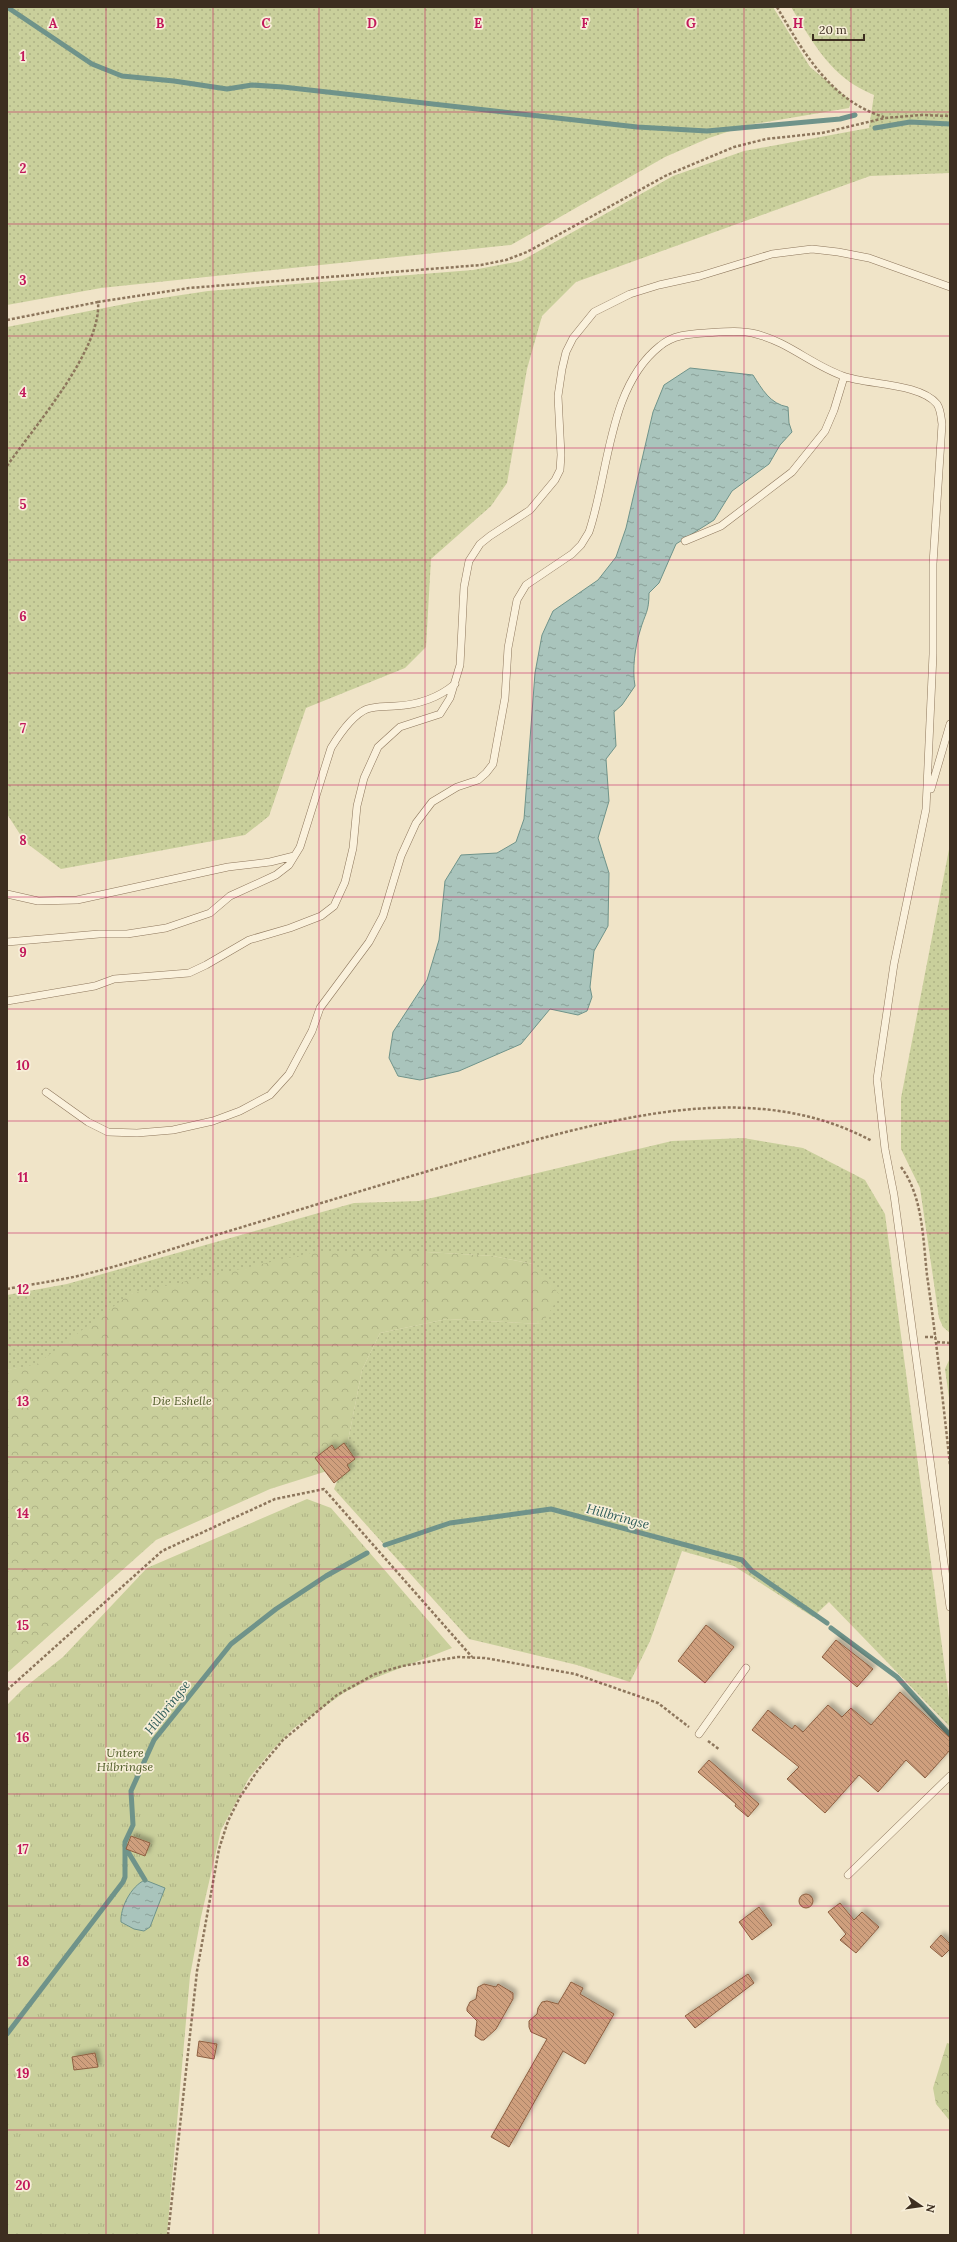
<svg xmlns="http://www.w3.org/2000/svg" width="957" height="2242" font-family="Lora,serif">
<defs>
<pattern id="grass-dots" width="8" height="8" patternUnits="userSpaceOnUse"><rect width="8" height="8" fill="#c9cf9b"/><path d="M2 2h.1M6 6h.1" fill="none" stroke="#aeb285" stroke-width="1.8" stroke-linecap="round"/></pattern>
<pattern id="forest-crowns" width="20" height="18" patternUnits="userSpaceOnUse"><rect width="20" height="18" fill="#c9cf9b"/><path d="M2 6a3 3 0 1 1 6 0M12 15a3 3 0 1 1 6 0" fill="none" stroke="#aeb285"/></pattern>
<pattern id="park-tufts" width="24" height="20" patternUnits="userSpaceOnUse"><rect width="24" height="20" fill="#c9cf9b"/><path d="M3 7l-1-3M5 7V3M7 7l1-3M15 17l-1-3M17 17v-4M19 17l1-3" fill="none" stroke="#aeb285"/></pattern>
<pattern id="water-ripples" width="26" height="14" patternUnits="userSpaceOnUse"><rect width="26" height="14" fill="#a9c4bc"/><path d="M2 4q2-2 4 0t4 0M15 11q2-2 4 0t4 0" fill="none" stroke="#8ba098"/></pattern>
<pattern id="building-back-hatch" width="6" height="6" patternUnits="userSpaceOnUse"><rect width="6" height="6" fill="#cf9f7d"/><path d="M-1 5l2 2M0 0l6 6M5-1l2 2" fill="none" stroke="#a98266"/></pattern>
<filter id="shadow"><feDropShadow dx="3.5" dy="-3.5" stdDeviation="2" flood-color="#0004"/></filter>
</defs>
<rect width="100%" height="100%" fill="#f0e4c8"/>
<path fill="url(#grass-dots)" d="M7,7H773L810,67L851,101L849,108L748,125L709,138L665,157L511,245L101,288L7,305Z
M791,7H950V173L870,176L576,282L542,316L527,369L507,483L491,506L431,559L426,647L405,668L306,708L269,816L245,835L61,869L25,842L7,814V327L135,302L208,291L473,270L521,261L673,176L744,151L869,128L874,95C831,78 814,44 791,7Z
M950,844V1333L943,1327L939,1318L920,1188L901,1149V1098Z
M743,1138L803,1148L865,1180L885,1214L950,1707V1727L829,1602L813,1617L734,1566L682,1551L650,1641L630,1682L577,1665L469,1639L334,1489L343,1466L362,1370L380,1333L447,1319L542,1324L533,1264L493,1256L427,1252L131,1294L37,1365L7,1370V1295L67,1284L354,1203L419,1201L672,1141Z
M950,1358V1405L945,1369Z"/>
<path fill="url(#forest-crowns)" d="M315,1252H427L493,1256L533,1264L560,1295L542,1324L447,1319L380,1333L362,1370L343,1466L270,1489L156,1540L7,1673V1370L37,1364L130,1294Z
M947,2043L950,2044V2121L936,2104L933,2088Z"/>
<path fill="url(#park-tufts)" d="M307,1499L331,1508L452,1648L367,1681L345,1692L294,1728L273,1749L249,1778L221,1830L201,1917L190,1976L167,2235H7V1705L24,1688L63,1657L147,1568Z"/>
<path fill="url(#water-ripples)" stroke="#6f938a" d="M690,368L753,375C762,389 770,404 788,407L789,423L792,432L780,445L769,464L732,491L714,520L676,544L659,583L649,593C649,613 645,613 640,631C635,647 632,669 635,686L622,705L614,712L616,746L606,759L609,801L598,838L609,873L608,926L594,951L590,987L592,997L587,1011L578,1015L550,1009L521,1044L459,1071L420,1080L398,1076L389,1058L393,1032L427,980L439,940L445,881L461,855L497,853L516,842L524,819L535,673L542,635L553,611L598,580L616,557L626,528L653,412L664,385Z
M145,1880L165,1888L150,1927L144,1931L134,1929L121,1922C120,1908 131,1886 145,1880Z"/>
<g fill="none" stroke-linecap="round" stroke-linejoin="round">
<path stroke="#6f938a" stroke-width="5" d="M7,7L92,64L122,76L174,81L227,89L252,85L283,87L637,127L707,131L840,119L855,115
M875,128L910,122L950,124
M385,1545L450,1523L551,1509L742,1560L752,1571L827,1623
M831,1628L897,1677L950,1735
M127,1850L145,1880
M7,2034L123,1882L125,1877V1842L133,1825L131,1791L154,1740L231,1644L276,1609L326,1576L367,1553"/>
</g>
<path fill="url(#building-back-hatch)" stroke="#8d5f41" filter="url(#shadow)" d="M344,1443L355,1459L347,1465L350,1470L334,1483L315,1458L332,1445L335,1450Z
M706,1625L734,1647L705,1683L678,1661Z
M836,1640L873,1669L857,1687L822,1657Z
M900,1692L950,1738V1750L925,1778L906,1760L878,1792L859,1775L825,1813L787,1779L799,1767L752,1730L768,1710L792,1729L795,1725L803,1732L828,1705L842,1717L851,1708L871,1725Z
M709,1760L759,1804L748,1817L735,1806L736,1804L698,1772Z
M131,1836L150,1843L145,1856L126,1849Z
M799 1901a7 7 0 1 1 14 0a7 7 0 1 1-14 0Z
M840,1903L854,1920L862,1912L879,1927L856,1953L840,1940L846,1934L828,1912Z
M759,1907L772,1925L752,1940L739,1922Z
M941,1935L950,1944V1949L942,1957L930,1947Z
M748,1974L754,1983L695,2028L685,2016Z
M571,1982L583,1988L580,1994L614,2014L585,2064L563,2051L509,2147L491,2137L547,2039L531,2032L529,2027V2021L537,2014L538,2008L542,2002L547,2001L558,2004Z
M484,1984L496,1987L498,1984L513,1993V1999L496,2029L484,2040H481L475,2036L477,2021L467,2011V2008L470,2002L476,1999L478,1987Z
M199,2041L217,2044L214,2059L197,2056Z
M95,2053L98,2067L74,2070L72,2057Z"/>
<g fill="none" stroke-linecap="round" stroke-linejoin="round">
<g stroke="#8d765c" stroke-width="8">
<path id="service" d="M685,541L721,526L792,472L825,431L834,410L844,377
M931,789L950,724
M7,894L38,901L77,900L228,867L270,862L294,856
M7,942L99,934H127L166,928L210,913L230,896L276,875L289,865L300,847L331,748C339,735 352,715 367,709C377,706 385,707 395,706C418,705 437,699 455,684
M7,1001L95,986L114,979L189,973L206,965L249,940L290,928L321,916L334,906L345,882L353,848L357,806L364,778L378,747L400,727L440,714L450,698L460,665L464,587L469,561L480,544L490,536L530,510L555,480L560,470L561,455L558,396L562,369L566,352L573,338L594,312L630,294L659,285L700,276L772,254L812,249L838,252L869,258L950,287
M46,1092L88,1122L108,1132L137,1133L173,1130L213,1121L240,1111L270,1095L289,1074L312,1031L320,1008L369,942L383,916L401,856L416,823L432,802L457,787L478,780L486,773L493,764L505,698L508,648L517,600L526,585L572,554L581,545L589,532C609,473 608,387 660,346C673,335 689,334 705,333C722,332 740,330 756,334C788,342 812,365 843,376C867,385 920,383 937,404C941,410 941,418 942,424L933,564V654L926,809L894,964L877,1079L885,1149L894,1195L950,1607
M699,1734L746,1668
M848,1875L950,1776"/>
</g>
<path stroke="#8d765c" stroke-width="2.5" stroke-dasharray="3 2" stroke-linecap="butt" d="M777,7C803,52 831,101 884,117
M7,320L98,302
M7,466C34,427 102,349 98,302L189,288L481,265L506,260L527,252L667,175L734,147L766,139L822,133L885,118L922,115L950,116
M901,1167C923,1196 923,1240 927,1275C936,1338 943,1401 950,1465
M7,1289C32,1284 57,1281 82,1275C127,1264 172,1249 216,1235C272,1218 328,1201 384,1184C436,1169 487,1153 539,1139C648,1110 768,1085 872,1141
M925,1337H936
M937,1342L950,1343
M7,1690L162,1551L275,1499L324,1489L472,1657
M708,1741L720,1750
M168,2235L197,1971L219,1849L228,1821L240,1797L258,1770L283,1740L337,1695L375,1674L402,1666L458,1657L485,1658L575,1674L658,1703L689,1727"/>
<use href="#service" stroke="#faf1dc" stroke-width="7"/>
</g>
<path fill="none" stroke="#c2185b" stroke-width="1" stroke-opacity="0.55" d="M106,7V2235M213,7V2235M319,7V2235M425,7V2235M532,7V2235M638,7V2235M744,7V2235M851,7V2235M7,112H950M7,224H950M7,336H950M7,448H950M7,560H950M7,673H950M7,785H950M7,897H950M7,1009H950M7,1121H950M7,1233H950M7,1345H950M7,1457H950M7,1569H950M7,1682H950M7,1794H950M7,1906H950M7,2018H950M7,2130H950"/>
<g text-anchor="middle" stroke-width="3.5" stroke-linejoin="round" paint-order="stroke">
<g font-size="12" font-style="italic" fill="#4d5a26" stroke="#f7eed8">
<text x="182" y="1405">Die Eshelle</text>
<text x="125" y="1757">Untere<tspan x="125" dy="14">Hilbringse</tspan></text>
</g>
<g font-size="13" font-style="italic" fill="#2f5d5a" stroke="#f7eed8">
<text transform="translate(618 1516) rotate(15)" y="5">Hillbringse</text>
<text transform="translate(167 1707) rotate(-52)" y="5">Hillbringse</text>
</g>
</g>
<g font-size="13" text-anchor="middle" font-weight="bold" fill="#c2185b" stroke="#f7eed8" stroke-width="3.5" stroke-linejoin="round" paint-order="stroke">
<text x="53" y="28">A</text>
<text x="160" y="28">B</text>
<text x="266" y="28">C</text>
<text x="372" y="28">D</text>
<text x="478" y="28">E</text>
<text x="585" y="28">F</text>
<text x="691" y="28">G</text>
<text x="798" y="28">H</text>
<text x="23" y="61">1</text>
<text x="23" y="173">2</text>
<text x="23" y="285">3</text>
<text x="23" y="397">4</text>
<text x="23" y="509">5</text>
<text x="23" y="621">6</text>
<text x="23" y="733">7</text>
<text x="23" y="845">8</text>
<text x="23" y="957">9</text>
<text x="23" y="1070">10</text>
<text x="23" y="1182">11</text>
<text x="23" y="1294">12</text>
<text x="23" y="1406">13</text>
<text x="23" y="1518">14</text>
<text x="23" y="1630">15</text>
<text x="23" y="1742">16</text>
<text x="23" y="1854">17</text>
<text x="23" y="1966">18</text>
<text x="23" y="2078">19</text>
<text x="23" y="2190">20</text>
</g>
<rect width="957" height="2242" fill="none" stroke="#3d2e20" stroke-width="16"/>
<g transform="translate(921 2206) rotate(103)" stroke="#f7eed8" stroke-width="3" paint-order="stroke">
<path d="M0-3L7 15L0 10L-7 15Z" fill="#3d2e20"/>
<text y="-6" font-size="11" font-weight="bold" text-anchor="middle" fill="#3d2e20">N</text>
</g>
<path d="M813 34v6h51v-6" fill="none" stroke="#3d2e20" stroke-width="2"/>
<text x="819" y="34" font-size="12" fill="#3d2e20" stroke="#f7eed8" stroke-width="3" paint-order="stroke">20 m</text>
</svg>
